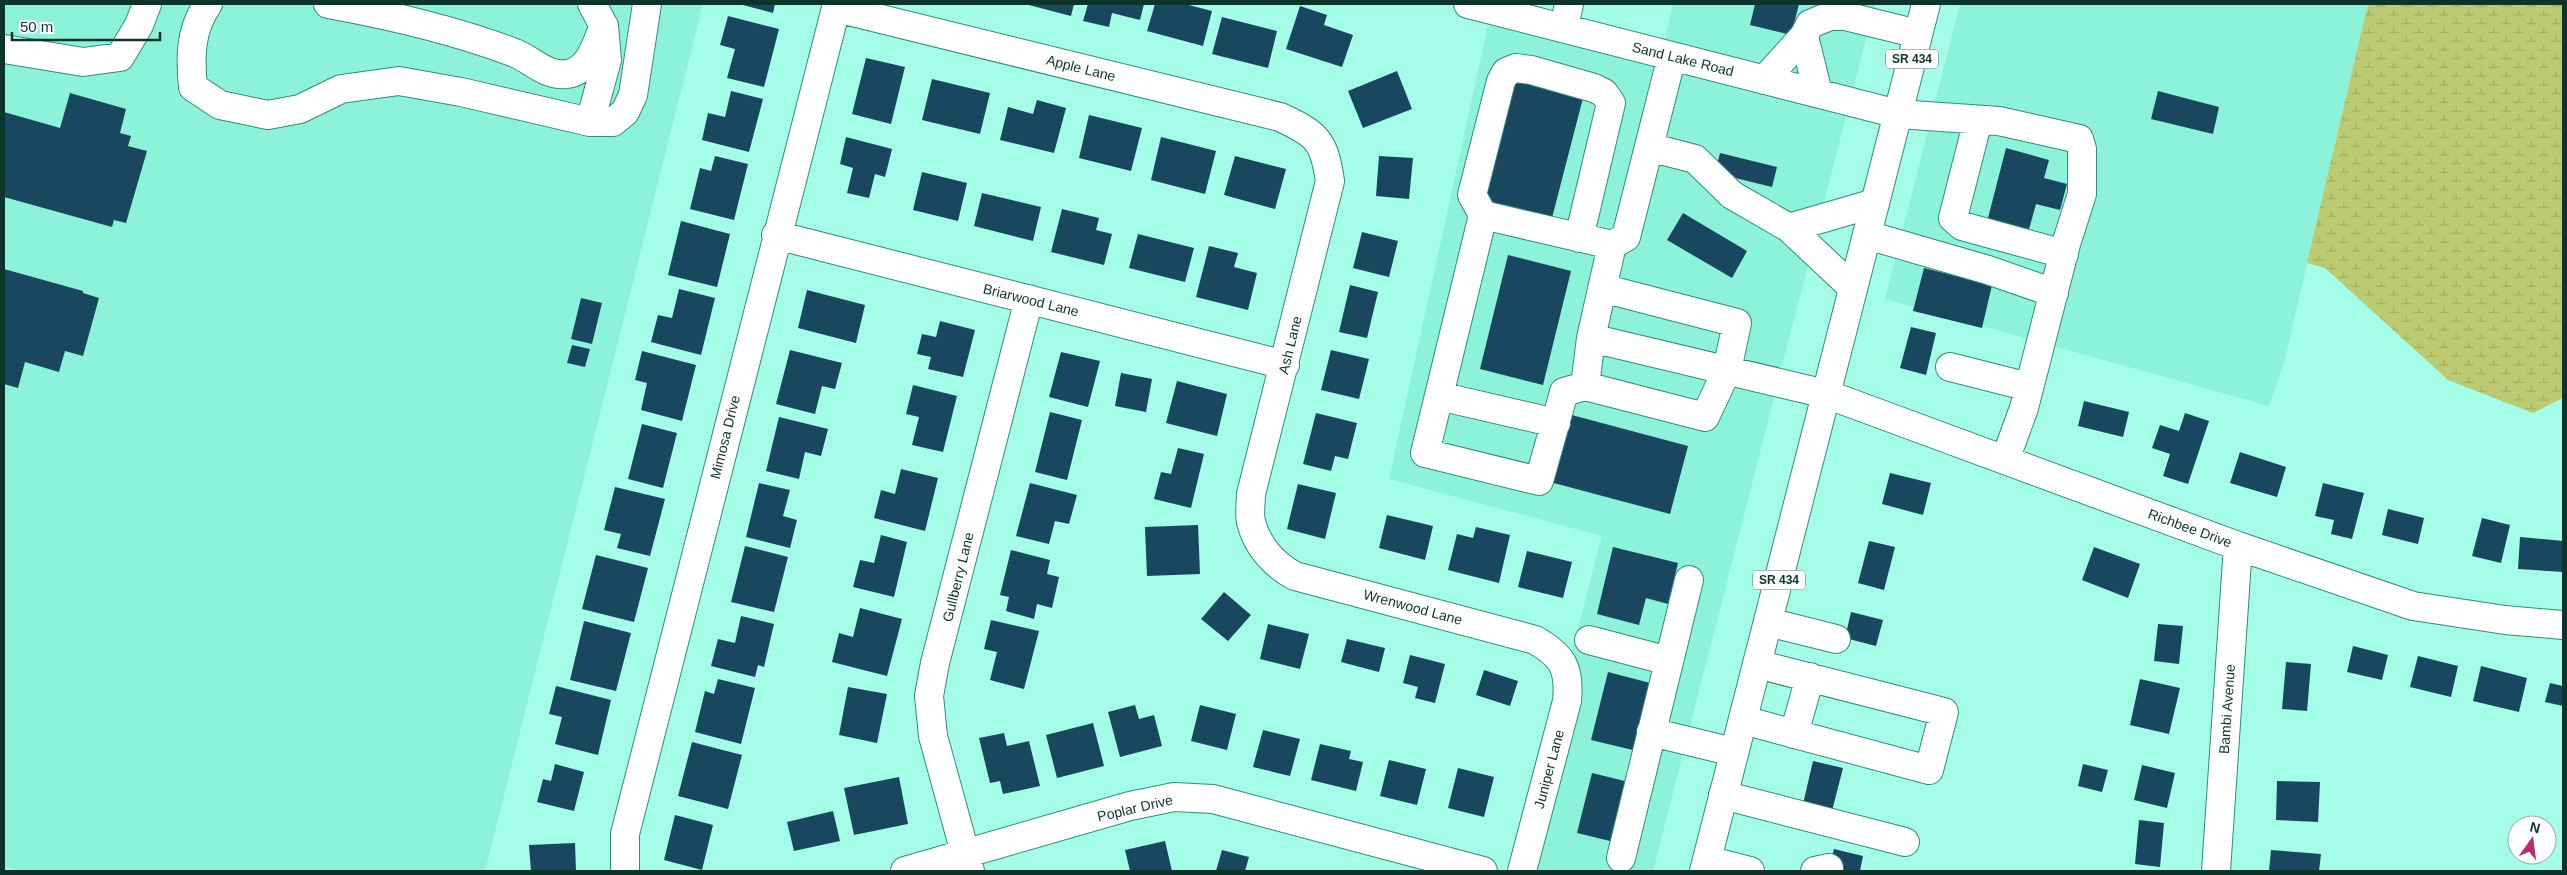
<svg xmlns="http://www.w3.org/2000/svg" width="2567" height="875" font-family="Helvetica,sans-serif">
<defs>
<pattern id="wetland-marsh" width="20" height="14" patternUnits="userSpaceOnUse" patternTransform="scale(1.25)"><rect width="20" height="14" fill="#bccb71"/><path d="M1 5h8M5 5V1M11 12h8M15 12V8" fill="none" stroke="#a0af62"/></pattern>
</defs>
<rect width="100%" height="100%" fill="#a3fde7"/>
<path fill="#8cf2da" d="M4,4H703L485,871H20L4,867Z
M1673,4H1875L1853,90L1664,42Z
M1960,4H2368L2285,358L2269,406L1885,299Z
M1489,21L1847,112L1653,871H1532L1571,656L1602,536L1389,479Z"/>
<path fill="url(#wetland-marsh)" d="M2368,4H2563V398L2533,413L2448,380L2325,268L2307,263Z"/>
<path fill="#1a4760" d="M739,4H775L773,13Z
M1025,4H1074L1071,16Z
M1088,4H1144L1140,20L1112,13L1109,27L1083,21Z
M1155,4H1185L1212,11L1203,46L1147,31Z
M1755,4H1799L1791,35L1750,25Z
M1300,6L1327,15L1324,25L1353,35L1342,67L1286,49Z
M728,16L779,29L764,87L727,78L735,49L720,45Z
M1222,17L1277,31L1268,68L1212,54Z
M866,58L905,67L891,124L852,114Z
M1397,71L1412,109L1363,128L1348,91Z
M1516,77L1584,94L1552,218L1484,201Z
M932,79L990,93L980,134L922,120Z
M731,91L763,99L749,152L702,140L708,113L725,117Z
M2158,91L2219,107L2213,134L2151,119Z
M70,93L126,109L120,133L131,136L128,146L147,151L126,223L114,220L112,227L4,197V112L60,128Z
M1037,100L1066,108L1054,153L1000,140L1008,107L1033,114Z
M1089,115L1142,128L1131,171L1079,158Z
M846,137L892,149L885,177L875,174L869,198L847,193L853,168L840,164Z
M1161,137L1216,151L1205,194L1151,180Z
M2006,148L2049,160L2044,178L2067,184L2060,210L2036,204L2028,233L1987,222Z
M1720,153L1777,167L1772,187L1715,173Z
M715,156L748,164L734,220L690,209L700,168L711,171Z
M1235,156L1286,169L1275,209L1224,195Z
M1379,156L1413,158L1409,199L1376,196Z
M922,172L967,183L958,221L913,210Z
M982,193L1041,207L1033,241L974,226Z
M1062,209L1099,218L1096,230L1112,234L1104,265L1051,252Z
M1683,213L1747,251L1732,278L1667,240Z
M681,221L730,234L717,287L668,275Z
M1362,232L1398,241L1389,277L1353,268Z
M1138,234L1194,248L1185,282L1129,268Z
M1209,246L1238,253L1234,267L1257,273L1248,310L1196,297Z
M1508,255L1571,271L1543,385L1480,369Z
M1924,268L1992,285L1982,328L1913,311Z
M4,269L83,291V293L99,298L83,356L65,351L59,372L25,362L18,388L4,384Z
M1350,285L1378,292L1367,338L1339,332Z
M679,289L715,298L701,355L651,342L658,315L672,318Z
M807,290L865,305L856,343L798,328Z
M581,298L602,303L592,344L571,339Z
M940,321L975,330L963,377L928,369L931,357L917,354L922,334L936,337Z
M1911,327L1936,333L1926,375L1900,368Z
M572,345L590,349L585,367L567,363Z
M790,350L842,363L835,389L822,386L815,414L776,404Z
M1331,350L1369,359L1359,399L1321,390Z
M642,351L696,365L682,421L641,410L647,383L635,380Z
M1061,352L1100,361L1088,407L1049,397Z
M1121,373L1152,379L1146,412L1115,406Z
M1177,381L1227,394L1217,436L1166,423Z
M913,385L957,396L943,452L912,445L919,417L906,414Z
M2084,401L2129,412L2123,437L2078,426Z
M1050,412L1082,420L1067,480L1035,472Z
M1316,413L1357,423L1348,459L1335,456L1331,471L1303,464Z
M2185,413L2209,421L2188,484L2163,476L2170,454L2152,448L2160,425L2179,431Z
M1568,414L1688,446L1670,514L1550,482Z
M779,417L828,429L821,456L805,452L799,479L766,471Z
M642,424L677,433L663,488L628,479Z
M1178,448L1204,454L1191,508L1154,499L1161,472L1171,474Z
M2240,452L2286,467L2277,497L2230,483Z
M901,469L938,478L925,531L874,518L881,490L895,494Z
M1890,473L1931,483L1923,515L1882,504Z
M759,483L790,490L783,516L797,520L790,548L746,537Z
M1030,483L1077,495L1069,524L1055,521L1049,544L1016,536Z
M2323,483L2364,493L2352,539L2331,534L2334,520L2315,516Z
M1298,484L1336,493L1325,539L1287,529Z
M615,487L665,499L650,556L617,548L621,534L604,530Z
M2388,509L2424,518L2418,544L2382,535Z
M1387,515L1433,526L1425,560L1379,548Z
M2482,518L2510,525L2501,563L2472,556Z
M1198,525L1200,574L1147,576L1145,527Z
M1476,527L1510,535L1499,583L1448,570L1457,534L1473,538Z
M881,535L907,542L894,597L853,587L860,560L874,563Z
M2520,537L2563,541V572L2518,569Z
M1869,541L1895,547L1884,590L1858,583Z
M745,546L788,557L774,612L731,602Z
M1613,547L1678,563L1668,604L1646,598L1639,625L1597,614Z
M2094,547L2140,564L2128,598L2082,580Z
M1011,550L1050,560L1047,574L1059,577L1052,608L1037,604L1034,619L1006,611L1009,597L1000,595Z
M1527,551L1572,562L1563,598L1518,587Z
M596,555L648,568L634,622L582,609Z
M1224,592L1251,615L1228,641L1201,619Z
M860,608L902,619L887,676L832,662L839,633L853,637Z
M1851,612L1883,620L1876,646L1845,638Z
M741,616L774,624L764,667L758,665L755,677L711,666L718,639L735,643Z
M991,620L1039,631L1024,689L990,680L997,652L984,649Z
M584,621L631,633L616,691L570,680Z
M1268,624L1309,634L1300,669L1260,659Z
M2158,624L2183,626L2179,664L2154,661Z
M1347,639L1385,648L1379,672L1341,662Z
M2353,646L2388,655L2382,680L2347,672Z
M1410,655L1445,664L1435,703L1415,698L1418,687L1403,683Z
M2418,656L2458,666L2451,697L2410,687Z
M2286,662L2311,664L2307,711L2282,709Z
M2481,666L2527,678L2519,712L2473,701Z
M1484,670L1518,681L1510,706L1476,695Z
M1608,672L1654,684L1637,751L1591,740Z
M718,679L755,688L741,744L695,732L705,691L714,694Z
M2140,679L2180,688L2169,734L2130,725Z
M2550,683L2563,686V706L2545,702Z
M556,686L611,700L598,755L555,744L562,717L549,714Z
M848,687L887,694L877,743L839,735Z
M1135,705L1139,719L1154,715L1162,746L1120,757L1108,712Z
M1200,705L1236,714L1227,750L1191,741Z
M1093,723L1104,766L1057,778L1046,735Z
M1263,730L1300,739L1290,776L1253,767Z
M1004,733L1007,746L1029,741L1040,786L1003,794L1000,781L990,783L979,738Z
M692,742L742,755L728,809L678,796Z
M1320,744L1351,751L1349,759L1363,762L1356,791L1311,780Z
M1389,760L1426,769L1417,805L1380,796Z
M1813,761L1843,768L1832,811L1803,804Z
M555,764L584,772L574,811L537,802L543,779L551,781Z
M2083,764L2108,770L2102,792L2078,786Z
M2142,765L2175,773L2167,808L2134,800Z
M1458,768L1494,777L1484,817L1448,808Z
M1592,773L1629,782L1614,842L1577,833Z
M899,777L908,824L854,835L844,788Z
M2277,781L2320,782L2318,822L2276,820Z
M833,811L840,841L794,851L787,822Z
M675,815L713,825L702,870L664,860Z
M2139,820L2164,823L2160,867L2135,864Z
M1165,841L1172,871H1130L1125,850Z
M575,843L576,871H531L529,845Z
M1834,849L1863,856L1860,871H1828Z
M1222,850L1249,857L1245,871H1216Z
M2271,850L2321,854L2319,871H2269Z"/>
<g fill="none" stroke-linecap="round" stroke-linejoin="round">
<g stroke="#2f8d7a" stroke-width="30">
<path id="minor" d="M208,4C190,30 190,57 193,87L220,105L268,115L300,109L341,89L399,81L461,92L590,122H613L625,112L633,95L647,4
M328,4C389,15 457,31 515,53C532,60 547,77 567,74C590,71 596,43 604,26
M1468,4L1898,114L1999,121L2079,139L2082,149V194L2066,244L2024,408L2005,460
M836,8L1280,117C1317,134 1324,140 1330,181L1251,494C1251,503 1249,514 1251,522C1257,546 1274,565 1295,576L1535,640C1563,656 1570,668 1567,701L1522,871
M1564,28L1569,4
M1804,36L1810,24L1830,16H1845L1918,34
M4,49L83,62L120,57L139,25L147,4
M1672,56L1626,237L1612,245L1591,338L1826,394L2238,546L2413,606L2505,620L2563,625
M1764,80L1804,36L1818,93
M1978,120L1953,218L1962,226L2064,254
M590,122L607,60L604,26L592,4
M1649,147L1695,159L1732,195L1789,228L1853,288
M1483,215L1472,195L1501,81L1506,72L1516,68L1531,70L1594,88L1604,93L1611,103L1579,238
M1789,228L1875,203
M776,235L1285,365
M1867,235L1988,270L2054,293
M1591,338L1585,386L1705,417L1727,370L1737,323L1602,288
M1950,367L2029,387
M1585,386L1564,392L1539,481L1425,453L1483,215L1612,245
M1439,396L1556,423
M1768,622L1836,639
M1589,640L1669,661
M1743,720L1929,770L1944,712L1757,664
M1651,732L1734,752
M1794,734L1810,677
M1723,795L1905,842
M1621,858L1689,580
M1707,860L1750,871
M625,871V834L837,4
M905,871L1130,806L1174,797L1213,799L1483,871
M970,871L933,736L929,696L935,663L1029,299
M1815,871L1829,868
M2216,871L2238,546"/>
</g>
<g stroke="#2f8d7a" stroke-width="30">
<path id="major" d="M1704,871L1926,4"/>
</g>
<use href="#minor" stroke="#fff" stroke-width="28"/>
<use href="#major" stroke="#fff" stroke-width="28"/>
</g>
<g text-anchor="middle" stroke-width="5" stroke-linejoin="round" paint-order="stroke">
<g fill="#fff" stroke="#55716b" stroke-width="1">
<rect x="1886" y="49.5" width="52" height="19" rx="4"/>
<rect x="1753" y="570.5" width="52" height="19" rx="4"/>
</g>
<g font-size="12" font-weight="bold" fill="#0c342b">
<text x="1912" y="63">SR 434</text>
<text x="1779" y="584">SR 434</text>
</g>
<g font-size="14" fill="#0c342b" stroke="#fff">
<text transform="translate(1683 59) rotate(14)" y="5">Sand Lake Road</text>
<text transform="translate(1081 68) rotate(14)" y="5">Apple Lane</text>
<text transform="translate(1031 300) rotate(14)" y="5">Briarwood Lane</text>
<text transform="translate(1290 345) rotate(-76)" y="5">Ash Lane</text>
<text transform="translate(725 437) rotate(-76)" y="5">Mimosa Drive</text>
<text transform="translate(2190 528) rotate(20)" y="5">Richbee Drive</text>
<text transform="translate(958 577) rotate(-76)" y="5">Gullberry Lane</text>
<text transform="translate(1413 607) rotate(15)" y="5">Wrenwood Lane</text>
<text transform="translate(2227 709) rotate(-86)" y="5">Bambi Avenue</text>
<text transform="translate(1549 769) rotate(-75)" y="5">Juniper Lane</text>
<text transform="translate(1135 808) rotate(-13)" y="5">Poplar Drive</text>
</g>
</g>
<rect width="2567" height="875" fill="none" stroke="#0c342b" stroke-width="10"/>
<g transform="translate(2532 840) rotate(14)"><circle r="24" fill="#ffffff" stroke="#9eaeaa"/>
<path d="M0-4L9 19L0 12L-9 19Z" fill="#b42c6c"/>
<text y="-8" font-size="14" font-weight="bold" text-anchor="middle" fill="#0c342b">N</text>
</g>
<path d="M12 32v8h148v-8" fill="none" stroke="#0c342b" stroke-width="2.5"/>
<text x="20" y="32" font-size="15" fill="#0c342b" stroke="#ffffff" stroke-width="4" paint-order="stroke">50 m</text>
</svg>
